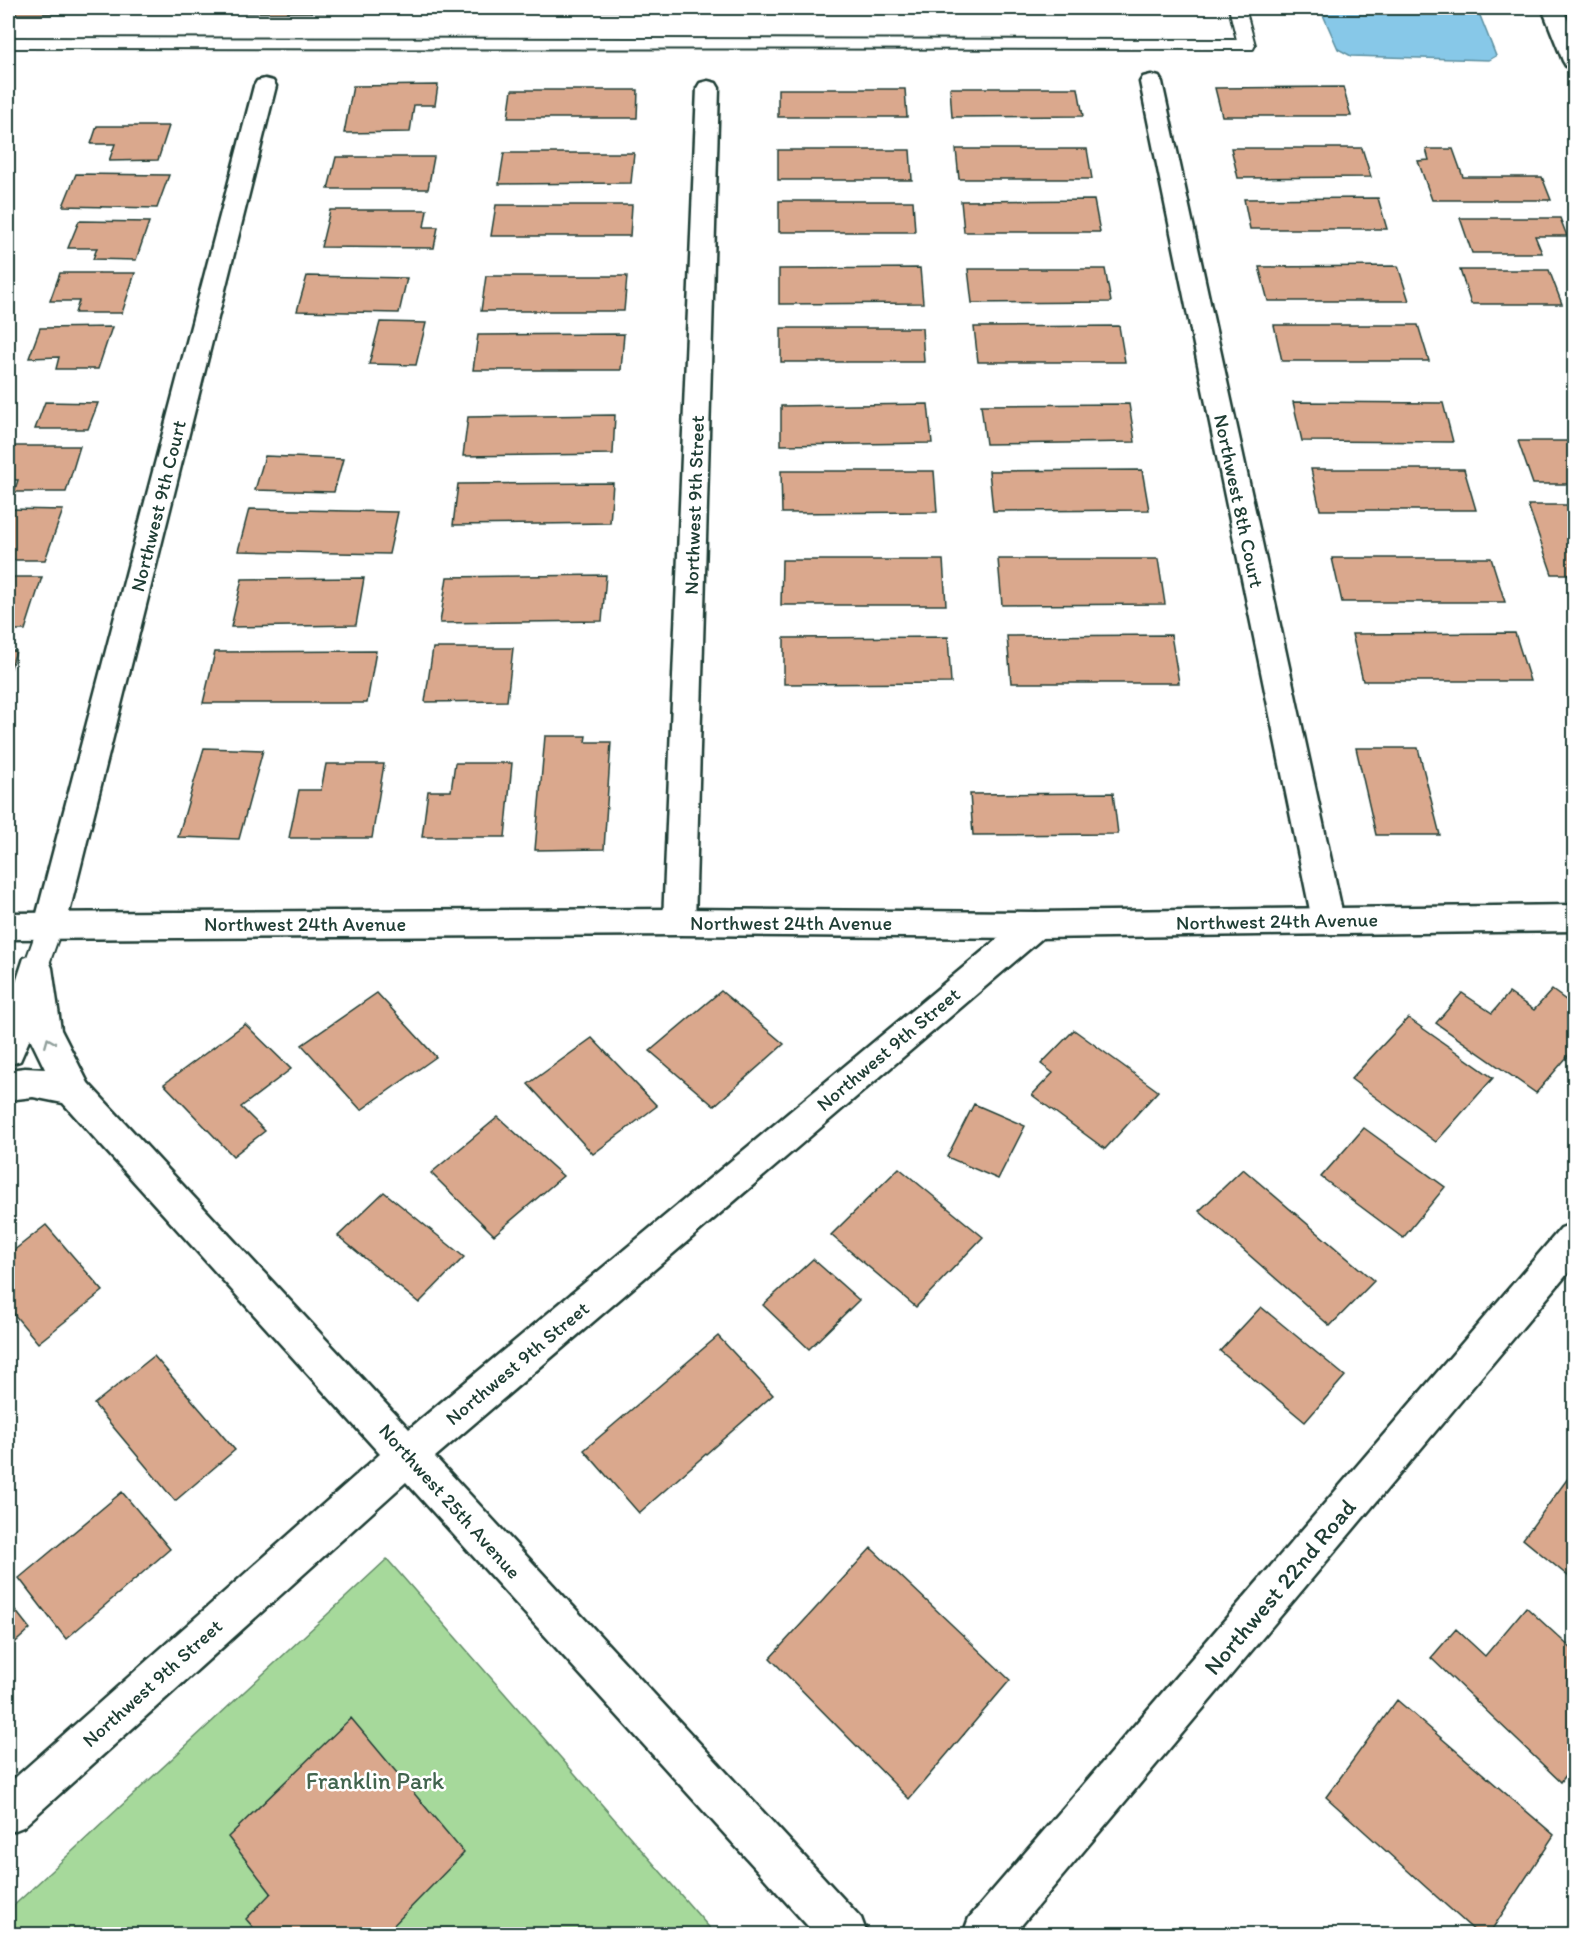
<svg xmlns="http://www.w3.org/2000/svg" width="1582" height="1942" font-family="Itim,sans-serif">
<rect width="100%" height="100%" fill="#fff"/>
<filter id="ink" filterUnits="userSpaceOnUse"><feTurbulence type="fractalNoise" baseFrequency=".0167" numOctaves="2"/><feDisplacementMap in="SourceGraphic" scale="12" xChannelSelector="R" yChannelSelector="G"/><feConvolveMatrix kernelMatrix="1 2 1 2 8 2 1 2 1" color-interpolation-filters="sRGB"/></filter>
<g filter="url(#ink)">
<path fill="#a6d99b" stroke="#628b68" stroke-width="1.5" d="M387,1559L715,1934H8V1911Z"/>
<path fill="#87c8e8" stroke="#5d90a0" stroke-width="1.5" d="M1320,8H1477L1496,56L1489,60L1351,56L1338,49Z"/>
<path fill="#daa88d" stroke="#1f3d34" stroke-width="1.5" d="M8,8H1200L8,14Z
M438,85L435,105H414L410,132L344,133L353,86Z
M1343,87L1351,116H1222L1215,88Z
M950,88H1078L1083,116L952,117Z
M778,89H905L907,117H778Z
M512,90H638L637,118H508Z
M97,126H169L158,160L109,161L115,144H91Z
M1231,148H1362L1371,177L1238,178Z
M956,149H1087L1092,179H959Z
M1426,149H1453L1463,177H1542L1551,200H1432L1418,161L1429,160Z
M778,150H910L912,180H778Z
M504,153H634L631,183L499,184Z
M336,157H434L428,189H328Z
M76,174L169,175L157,208L63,206Z
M1378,198L1387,229H1250L1244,199Z
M1094,200L1100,232H964L961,201Z
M779,201H913L915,232H779Z
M496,205H632L630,236H491Z
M330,210H427L424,227H438L434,248L321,247Z
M1460,218H1560L1567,236H1535L1542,253H1472Z
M79,221L149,222L136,260L93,259L97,248H68Z
M1398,266L1409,301H1268L1259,267Z
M920,268L923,303L779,304V269Z
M968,269H1105L1111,302L972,303Z
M1460,270H1549L1562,304H1471Z
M60,273H135L122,313H75L79,301H50Z
M307,276L407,278L399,313L297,311Z
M486,276H627L624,311H481Z
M380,322L426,323L416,365L369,364Z
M1274,325H1418L1429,361H1282Z
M1119,326L1125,362H978L974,327Z
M112,327L98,369H56L59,357L29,358L40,328Z
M781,328H922L924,362H781Z
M624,334L621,370H473L478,335Z
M45,402L98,403L88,429H35Z
M1293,402L1443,403L1453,442L1302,441Z
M928,404L932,443L781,445V406Z
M1129,404L1135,442L986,444L981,405Z
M615,415L613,454L463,456L468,417Z
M1518,441H1574V484H1533Z
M8,446H80L66,492H14L18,480H8Z
M265,456L343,459L334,492L255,490Z
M1311,469H1464L1476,510H1320Z
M1142,470L1149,510L993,511L989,471Z
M781,471H934L937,512L782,513Z
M613,483L610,523L453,525L458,484Z
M1528,505H1574V593L1568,574H1552Z
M8,509L63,510L45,560H8Z
M249,509L398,512L389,554L238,551Z
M1332,558H1491L1505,602H1342Z
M998,559H1158L1165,604L1002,605Z
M782,560H943L946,605H781Z
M606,575L602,621L440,623L447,577Z
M8,577H42L25,630H8Z
M364,578L356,625L231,627L242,579Z
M1515,633L1530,681H1363L1352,634Z
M1171,635L1179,683H1011L1007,636Z
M948,637L951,683L784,684V638Z
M433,648H513L507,701L425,702Z
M8,651H16L8,677Z
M376,651L367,703H203L215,652Z
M545,736H586L585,742H611L604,849L535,850Z
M204,748L263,750L239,839L178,837Z
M1356,748H1418L1440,835H1376Z
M455,763H512L505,837H422L428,791H451Z
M326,764H384L372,838H289L299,790H321Z
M1113,793L1118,834L973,835L970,794Z
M1552,990L1574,1006V1049L1536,1093L1436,1023L1462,993L1492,1013L1509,993L1534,1010Z
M721,991L784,1044L714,1106L650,1051Z
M377,993L436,1057L361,1110L302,1045Z
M1408,1018L1493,1078L1436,1142L1351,1079Z
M245,1024L291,1069L241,1107L265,1131L233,1156L164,1084Z
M1074,1030L1158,1091L1105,1149L1032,1095L1053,1073L1041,1064Z
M592,1038L657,1106L593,1154L528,1084Z
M974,1104L1025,1126L998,1179L947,1157Z
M498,1117L563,1176L494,1235L431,1173Z
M1364,1128L1445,1187L1403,1238L1321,1177Z
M899,1168L983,1237L916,1307L831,1235Z
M1243,1169L1374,1281L1330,1326L1199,1211Z
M384,1192L464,1257L419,1303L338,1236Z
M46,1225L103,1291L38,1343L8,1307V1255Z
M813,1259L859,1300L809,1349L763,1305Z
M1261,1307L1345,1376L1305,1422L1220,1351Z
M718,1336L773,1395L639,1513L584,1450Z
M154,1356L235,1450L175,1501L94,1404Z
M1574,1470V1581L1523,1539Z
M122,1492L170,1549L66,1639L19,1578Z
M871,1548L1010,1680L909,1799L770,1658Z
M8,1601L30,1629L8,1649Z
M1526,1607L1574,1651V1764L1561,1782L1431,1658L1456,1629L1485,1656Z
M1397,1700L1554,1835L1489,1934H1478L1326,1797Z
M351,1718L464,1853L385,1934H259L246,1919L271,1893L228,1837Z"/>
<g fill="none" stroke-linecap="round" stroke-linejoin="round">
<g stroke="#1f3d34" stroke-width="4">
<path id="lane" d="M1229,8H1245L1255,45L1253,49L8,48V38L1237,40Z
M50,915L59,918L63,925L45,975L36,979L27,975L23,968L41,918Z"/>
</g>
<g stroke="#1f3d34" stroke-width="5">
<path id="street" d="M1542,8H1563L1574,36V67L1566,66L1563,61Z
M1151,75L1159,77L1162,82L1344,920L1339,929L1328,933L1317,929L1312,920L1140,82L1143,77Z
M265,79L273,81L276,86L66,925L61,934L50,938L39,934L34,925L254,86L257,81Z
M708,81L716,83L719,88L695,922L690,931L679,935L668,931L663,922L697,88L700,83Z
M1036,912L1047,916L1052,925L1047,934L435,1457L861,1918L867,1934H815L406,1482L23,1827L8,1833V1784L380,1454L63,1103L33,1097L8,1100V1070L25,1068L45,1069L30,1038L20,1061L8,1065V1007L24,958L36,954L48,958L52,968L61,1030L88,1083L409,1429L1025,916Z
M1574,1223V1266L1014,1934H963L969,1918L1561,1228Z"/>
</g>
<g stroke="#1f3d34" stroke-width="5">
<path id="secondary" d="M1574,905V931L1036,938L679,935L8,939V913L679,909L1036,912Z"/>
</g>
<use href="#lane" fill="#fff" fill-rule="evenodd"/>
<use href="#street" fill="#fff" fill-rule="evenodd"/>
<use href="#secondary" fill="#fff" fill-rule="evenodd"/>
</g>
<defs><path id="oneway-chevron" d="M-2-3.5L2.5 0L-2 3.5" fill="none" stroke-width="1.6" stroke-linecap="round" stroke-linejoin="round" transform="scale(1.5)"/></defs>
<use stroke="#8f9e9a" href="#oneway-chevron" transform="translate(49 1042) rotate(-112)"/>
</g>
<g text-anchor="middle" stroke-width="5" stroke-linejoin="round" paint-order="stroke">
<g font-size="20" fill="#1f3d34" stroke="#fff">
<text transform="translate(1239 501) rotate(78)" y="7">Northwest 8th Court</text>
<text transform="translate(694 505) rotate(-88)" y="7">Northwest 9th Street</text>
<text transform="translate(158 506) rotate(-76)" y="7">Northwest 9th Court</text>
<text transform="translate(1277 921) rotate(-1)" y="7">Northwest 24th Avenue</text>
<text x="791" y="930">Northwest 24th Avenue</text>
<text x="305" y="931">Northwest 24th Avenue</text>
<text transform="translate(888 1049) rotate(-40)" y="7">Northwest 9th Street</text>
<text transform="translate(517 1363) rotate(-40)" y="7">Northwest 9th Street</text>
<text transform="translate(450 1501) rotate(48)" y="7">Northwest 25th Avenue</text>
<text transform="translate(152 1683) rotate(-42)" y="7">Northwest 9th Street</text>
</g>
<g font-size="24" fill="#1f3d34" stroke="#fff">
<text transform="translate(1280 1587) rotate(-50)" y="8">Northwest 22nd Road</text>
</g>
<g font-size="24" fill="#41644e" stroke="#fff">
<text x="375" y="1789">Franklin Park</text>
</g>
</g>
<rect width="1582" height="1942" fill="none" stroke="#fff" stroke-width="30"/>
<rect x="15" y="15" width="1552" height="1912" fill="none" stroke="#1f3d34" stroke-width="2" filter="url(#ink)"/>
</svg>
